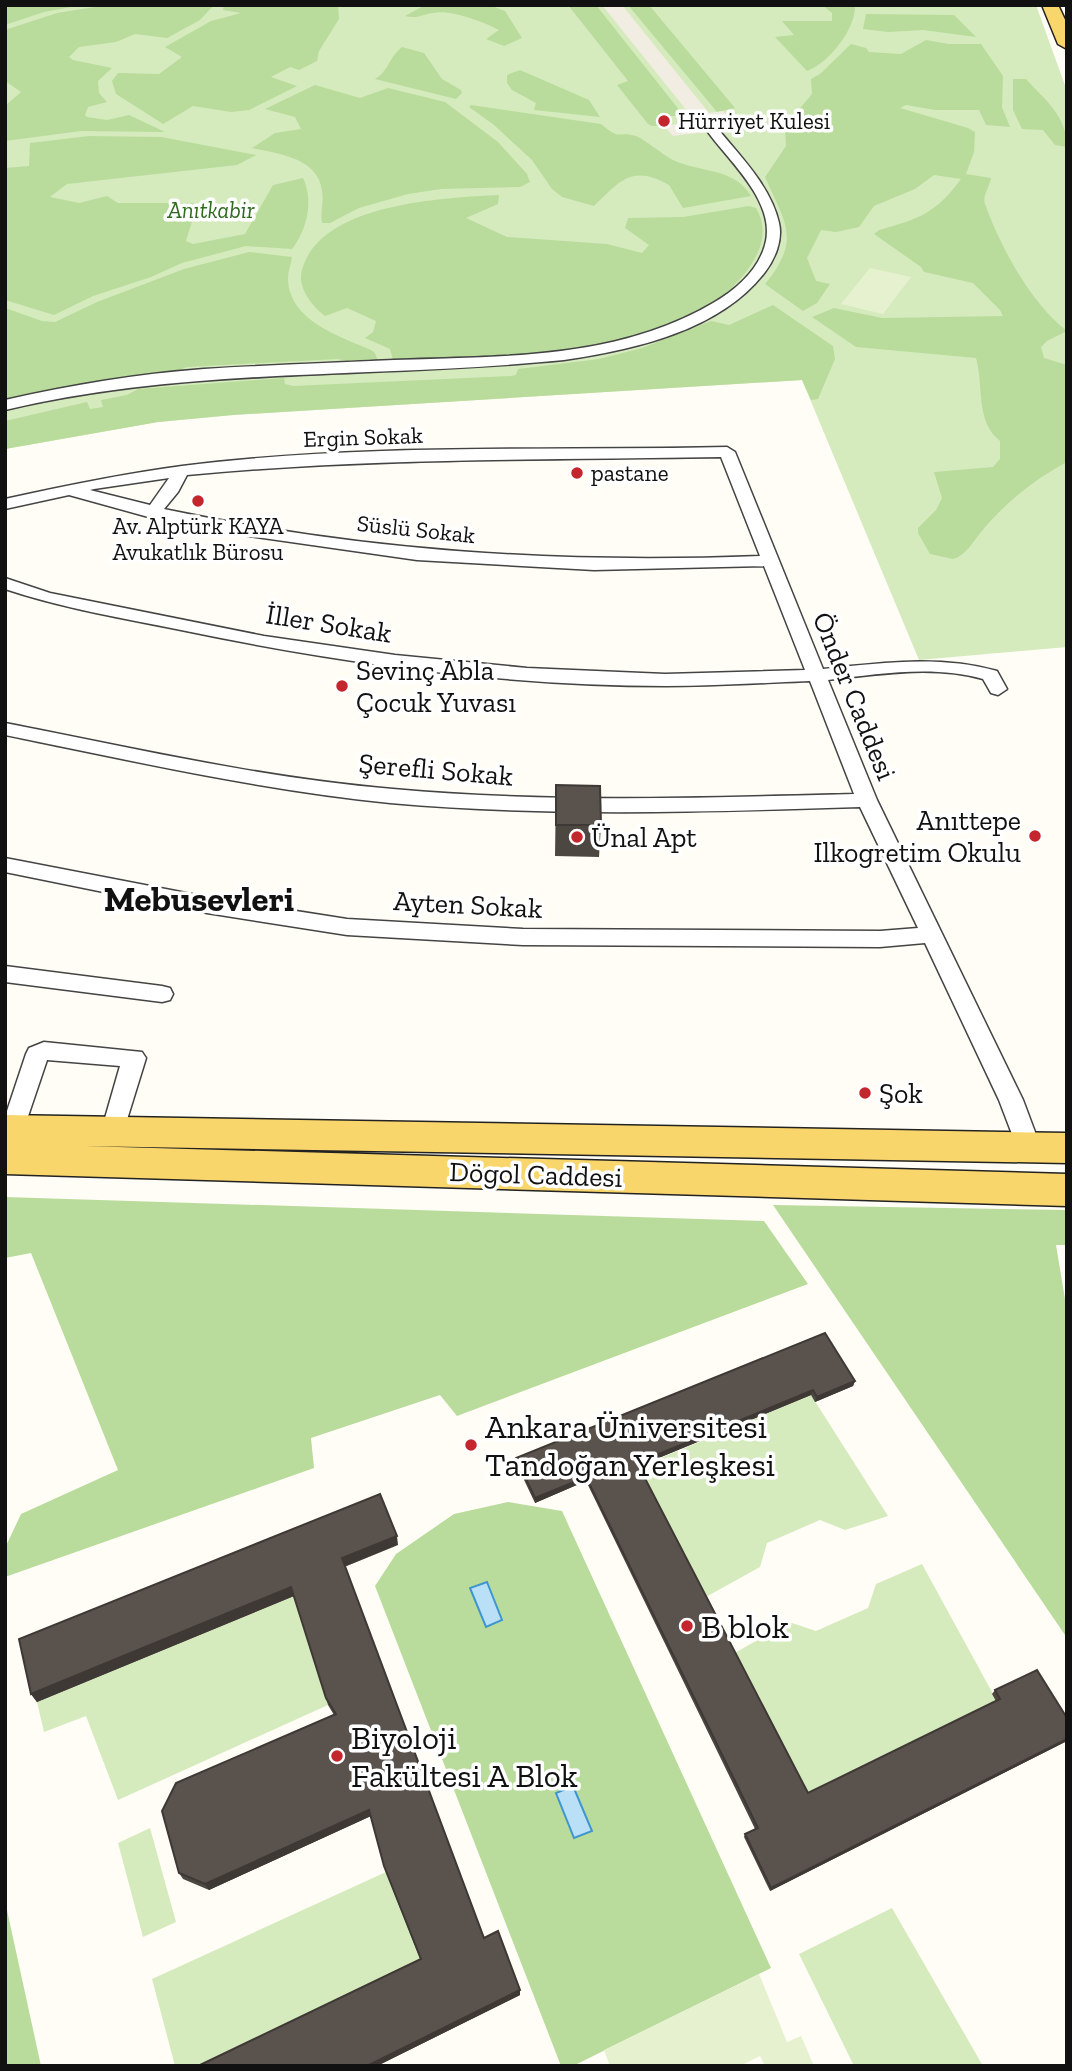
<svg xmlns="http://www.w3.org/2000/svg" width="1072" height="2071" font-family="'Zilla Slab',serif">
<rect width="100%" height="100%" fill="#fffdf5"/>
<path fill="#d5ebbd" d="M5,5H1036L1067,91V647L919,660L802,380L233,415L158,422L5,449Z
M811,1395L888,1516L845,1530L820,1520L767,1543L760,1567L704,1598L637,1468Z
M922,1564L998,1703L806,1796L733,1654L789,1622L816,1631L868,1608L876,1584Z
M294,1596L328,1705L118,1800L86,1716L44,1732L37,1702Z
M150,1828L176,1922L143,1937L118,1843Z
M386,1872L422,1964L211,2066H175L152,1979Z
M892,1908L983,2066H854L799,1954Z"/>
<path fill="#b9dc9c" d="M10,5H82L44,12L8,24L5,23V9Z
M107,5H214L200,20L167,38L135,34L116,42L79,47L69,57L73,60L112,68L98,81L99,93L107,102L88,107L85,115L87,117L107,120L129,115L165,132L81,131L5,141V106L21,92L5,81V30L57,13Z
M224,5H338L339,19L319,51L317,61L299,70L290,67L271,77L297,86L249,110L231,112L193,106L163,124L116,94L112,81L118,73L159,74L182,57L165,47L211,21L241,13L223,10Z
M425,5L492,6L505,11L522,38L504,46L486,39L499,30C484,22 450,9 433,13C420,15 418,19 405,16Z
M568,5H596L684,116H658L664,126H652L648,124L617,85L628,81Z
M628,5H649L735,108L717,112Z
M822,5H855C856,29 829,63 807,71L775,37L794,35L782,21H832V13Z
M866,14L954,15L976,37L923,30L888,32L863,29Z
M926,40L949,44H981L1003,76L1002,107L1010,127L986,125L979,110H935L906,105L900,108L968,128L975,132L974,152L966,174L991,178C990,186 982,196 985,204C1000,246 1031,304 1067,331L1047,341L1041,347L1044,358L1067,365V462C1033,480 1005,503 981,532C973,542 965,556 953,559L930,554L918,533V528L936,510L942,498L934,472L993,467L1000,459V441C975,421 984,387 976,358L856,347L812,317L834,308L882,318L1003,316L1000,310L973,283L924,272L921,267L874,234L879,230C919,219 936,213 961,179L934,175L915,189L874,206L859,227L836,232L821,230L807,258L816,281L830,284L817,303L803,311L765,284C802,239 785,223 765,177L786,146L785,126L812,94L811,79L820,74L851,44L866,48L869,52L901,54Z
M402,47L424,53L442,79L461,90L462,93L456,99L375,79C389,71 389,57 402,47Z
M520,70L589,100L600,117L534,110L536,103L512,90L507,83V75Z
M1013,79H1026C1045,100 1067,116 1067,147L1055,145L1043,130L1022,129L1013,110Z
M315,85L360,98L388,88L445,102L498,142L527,174L530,182L520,187L441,189L408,194L359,208L330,223H322C320,213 324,201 322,191C319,158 277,153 252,148L275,133L301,129L295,117L265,109Z
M471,105L601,124C622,142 617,130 636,136C643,138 663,155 673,160C700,173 734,167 751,196L683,208L669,185C632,164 620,181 594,206L562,197L552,189L532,160L494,125L469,107Z
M89,136L161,137L256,155L237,165L67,184L50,197L79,203L107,196L118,203H195L197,205L186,241L193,244L245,234L273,185L303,178C314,200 307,230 292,249L246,246L182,263L151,277L93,296L54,315L5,300V168L29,166L30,143Z
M499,195L498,204L466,218L507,237L607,244L642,253L649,245L625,228L628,218L683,217L749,206L756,208C766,224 764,243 755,258C708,344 554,353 468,357C444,359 417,363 393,360L390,349L365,338L373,332L376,321L347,308L325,316C312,306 297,288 302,270C320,203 443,198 499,195Z
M249,252L292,257C291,264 288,271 288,278C288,320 339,336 371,350L375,353L378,361L352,362L338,359L187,367L174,372L113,379L5,399V308L42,321L55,322L97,302L184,269Z
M773,305L833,346L835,359L818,399L811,400L802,380L233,415L158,422L5,449V421L87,402L90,409L103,407L101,400L127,395L138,389L284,378L285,384L293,386L511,376L516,375L518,369L599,359L642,348L711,321L729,325Z
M5,1197L764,1221L808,1284L457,1416L440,1395L311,1438L314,1468L5,1577V1548L21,1514L118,1470L31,1253L5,1258Z
M773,1205L1067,1210V1245H1056L1067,1311V1638Z
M508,1502L562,1511L771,1968L573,2066H561L375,1586L396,1554L454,1514Z
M5,1901L41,2066H5Z"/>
<path fill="#e6f2cf" d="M870,268L911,277L883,314L841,304Z
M759,1974L787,2042L801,2036L814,2066H765L760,2056L740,2066H610L604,2050Z"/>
<path fill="#f1ede2" d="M602,5H622L709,113L723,111L730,118L746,116L755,126L673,136L664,126L684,123L679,116L692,114L688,112Z"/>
<path fill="#b9e0f7" stroke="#3f96cf" stroke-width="2" d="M487,1582L502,1620L486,1627L470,1588Z
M573,1786L592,1831L574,1838L556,1793Z"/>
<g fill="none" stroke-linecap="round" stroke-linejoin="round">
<g stroke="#444" stroke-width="3">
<path id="street" d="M714,128L718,129C741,157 771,187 779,223C783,240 775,259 765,272C720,331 633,350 564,360C375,379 192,366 5,410V400C71,385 137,374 204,369C267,365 330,363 394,360C502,356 616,360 713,303C737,289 760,269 766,241C774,200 729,161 708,132Z
M727,447L735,452L823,669C882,663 939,655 997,671L1007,689L998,695L991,693L983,679C933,665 879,674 828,680L877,800L1023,1100L1041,1148L1038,1155L1029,1158L1020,1155L999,1100L925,943L880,947L523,945L347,935L207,913L5,872V858L207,897L347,919L523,929L880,931L918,928L860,807C704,812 546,817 390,803C260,790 133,761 5,735V723C133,748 262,778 393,789C546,803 701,798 854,794L810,681C762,683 714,686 666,686C504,686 339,663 181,630C122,618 62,608 5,589V578L50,593L264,636L395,655L527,668L665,674L805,670L764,566L594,570L417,560L242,535L152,518L69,495L5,509V499C64,486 122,474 182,466C362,443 546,451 727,447ZM721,457L760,556C555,564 366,551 164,509L178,492L187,475C365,458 543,460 721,457ZM169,478L150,505L90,490L94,489Z
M5,966L162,986L170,988L173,994L170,1000L162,1002L5,982Z
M44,1042L142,1052L146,1058L121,1139L113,1142L105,1139L101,1132L120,1066L47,1060L21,1137L13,1140L5,1137V1117L26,1054L29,1048Z"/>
</g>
<g stroke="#222" stroke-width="3">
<path id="primary" d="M1042,5H1058L1067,24V49L1058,44Z
M5,1115L1067,1133V1163L84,1146L1067,1174V1206L5,1174Z"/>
</g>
<use href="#street" fill="#fff" fill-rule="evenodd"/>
<use href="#primary" fill="#f9d66b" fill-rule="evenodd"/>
</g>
<path fill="#4d4742" d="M556,785L601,825L599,857L555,856Z
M855,1381L853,1386L815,1402L811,1395L639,1466L808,1793L996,1701L992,1694L995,1690L1067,1718V1741L770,1891L744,1837L745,1834L755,1829L586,1481L535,1503L516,1463V1458Z
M398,1545L345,1566L484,1938L520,1990V1995L377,2066H198L420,1959L386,1872L371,1816L209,1890L183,1879L179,1873L334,1715L328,1705L294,1596L37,1702L31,1694Z"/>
<path fill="#3f3936" d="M855,1381L853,1386L815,1402L817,1397Z
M813,1390L811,1395L637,1467V1463Z
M586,1477V1481L535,1503V1498Z
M397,1536L398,1545L344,1567L342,1558Z
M291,1587L294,1596L37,1702L31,1694Z
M1067,1739V1741L770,1891L771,1888Z
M369,1810L371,1816L209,1890L205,1884Z
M520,1990V1995L377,2066H367Z"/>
<path fill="#5a524d" stroke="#3f3936" stroke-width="2" d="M556,785L600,786L601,825H556Z
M825,1333L855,1381L817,1397L813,1390L637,1463L808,1793L1000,1699L995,1690L1037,1670L1067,1718V1739L771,1888L745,1834L758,1828L586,1477L535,1498L516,1458Z
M380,1494L397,1536L342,1558L484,1938L498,1931L520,1990L367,2066H198L421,1959L384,1866L369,1810L205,1884L179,1873L162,1811L176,1783L336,1714L326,1698L291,1587L31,1694L19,1639Z"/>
<g fill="#c4262e" stroke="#fff" stroke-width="2.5">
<circle cx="664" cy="121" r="7"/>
<circle cx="577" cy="473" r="7"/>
<circle cx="198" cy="501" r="7"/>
<circle cx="342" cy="686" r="7"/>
<circle cx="1035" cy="836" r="7"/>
<circle cx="577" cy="837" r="7"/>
<circle cx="865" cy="1093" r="7"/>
<circle cx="471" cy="1445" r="7"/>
<circle cx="687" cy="1626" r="7"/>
<circle cx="337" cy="1756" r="7"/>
</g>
<g text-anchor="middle" stroke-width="7" stroke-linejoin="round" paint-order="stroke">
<g font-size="23" fill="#111" stroke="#fff" text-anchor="start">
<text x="678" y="129">Hürriyet Kulesi</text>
<text x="591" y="481">pastane</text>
<text x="198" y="534" text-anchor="middle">Av. Alptürk KAYA<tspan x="198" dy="26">Avukatlık Bürosu</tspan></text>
</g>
<g font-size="23" font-style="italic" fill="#2f6b1f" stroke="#fff">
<text x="211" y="218">Anıtkabir</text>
</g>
<g font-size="23" fill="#111" stroke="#fff">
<text transform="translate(363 437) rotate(-2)" y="8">Ergin Sokak</text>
<text transform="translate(416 529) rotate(6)" y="8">Süslü Sokak</text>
</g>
<g font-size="28" fill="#111" stroke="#fff">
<text transform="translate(329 623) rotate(9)" y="10">İller Sokak</text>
<text transform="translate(855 696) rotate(68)" y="10">Önder Caddesi</text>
<text transform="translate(436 769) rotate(5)" y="10">Şerefli Sokak</text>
<text transform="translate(468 904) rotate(3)" y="10">Ayten Sokak</text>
<text transform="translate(536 1174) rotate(2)" y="10">Dögol Caddesi</text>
</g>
<g font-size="28" fill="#111" stroke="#fff" text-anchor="start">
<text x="356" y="680">Sevinç Abla<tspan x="356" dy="32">Çocuk Yuvası</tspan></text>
<text x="1021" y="830" text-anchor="end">Anıttepe<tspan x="1021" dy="32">Ilkogretim Okulu</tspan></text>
<text x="591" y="847">Ünal Apt</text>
<text x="879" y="1103">Şok</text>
</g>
<g font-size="33" fill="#111" stroke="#fff" text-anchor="start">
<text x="485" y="1438">Ankara Üniversitesi<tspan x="485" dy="38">Tandoğan Yerleşkesi</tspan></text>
<text x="701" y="1638">B blok</text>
<text x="351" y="1749">Biyoloji<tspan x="351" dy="38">Fakültesi A Blok</tspan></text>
</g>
<g font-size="35" font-weight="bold" fill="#111" stroke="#fff">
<text x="199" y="911">Mebusevleri</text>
</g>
</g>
<rect width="1072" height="2071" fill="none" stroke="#111111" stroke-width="14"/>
</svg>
